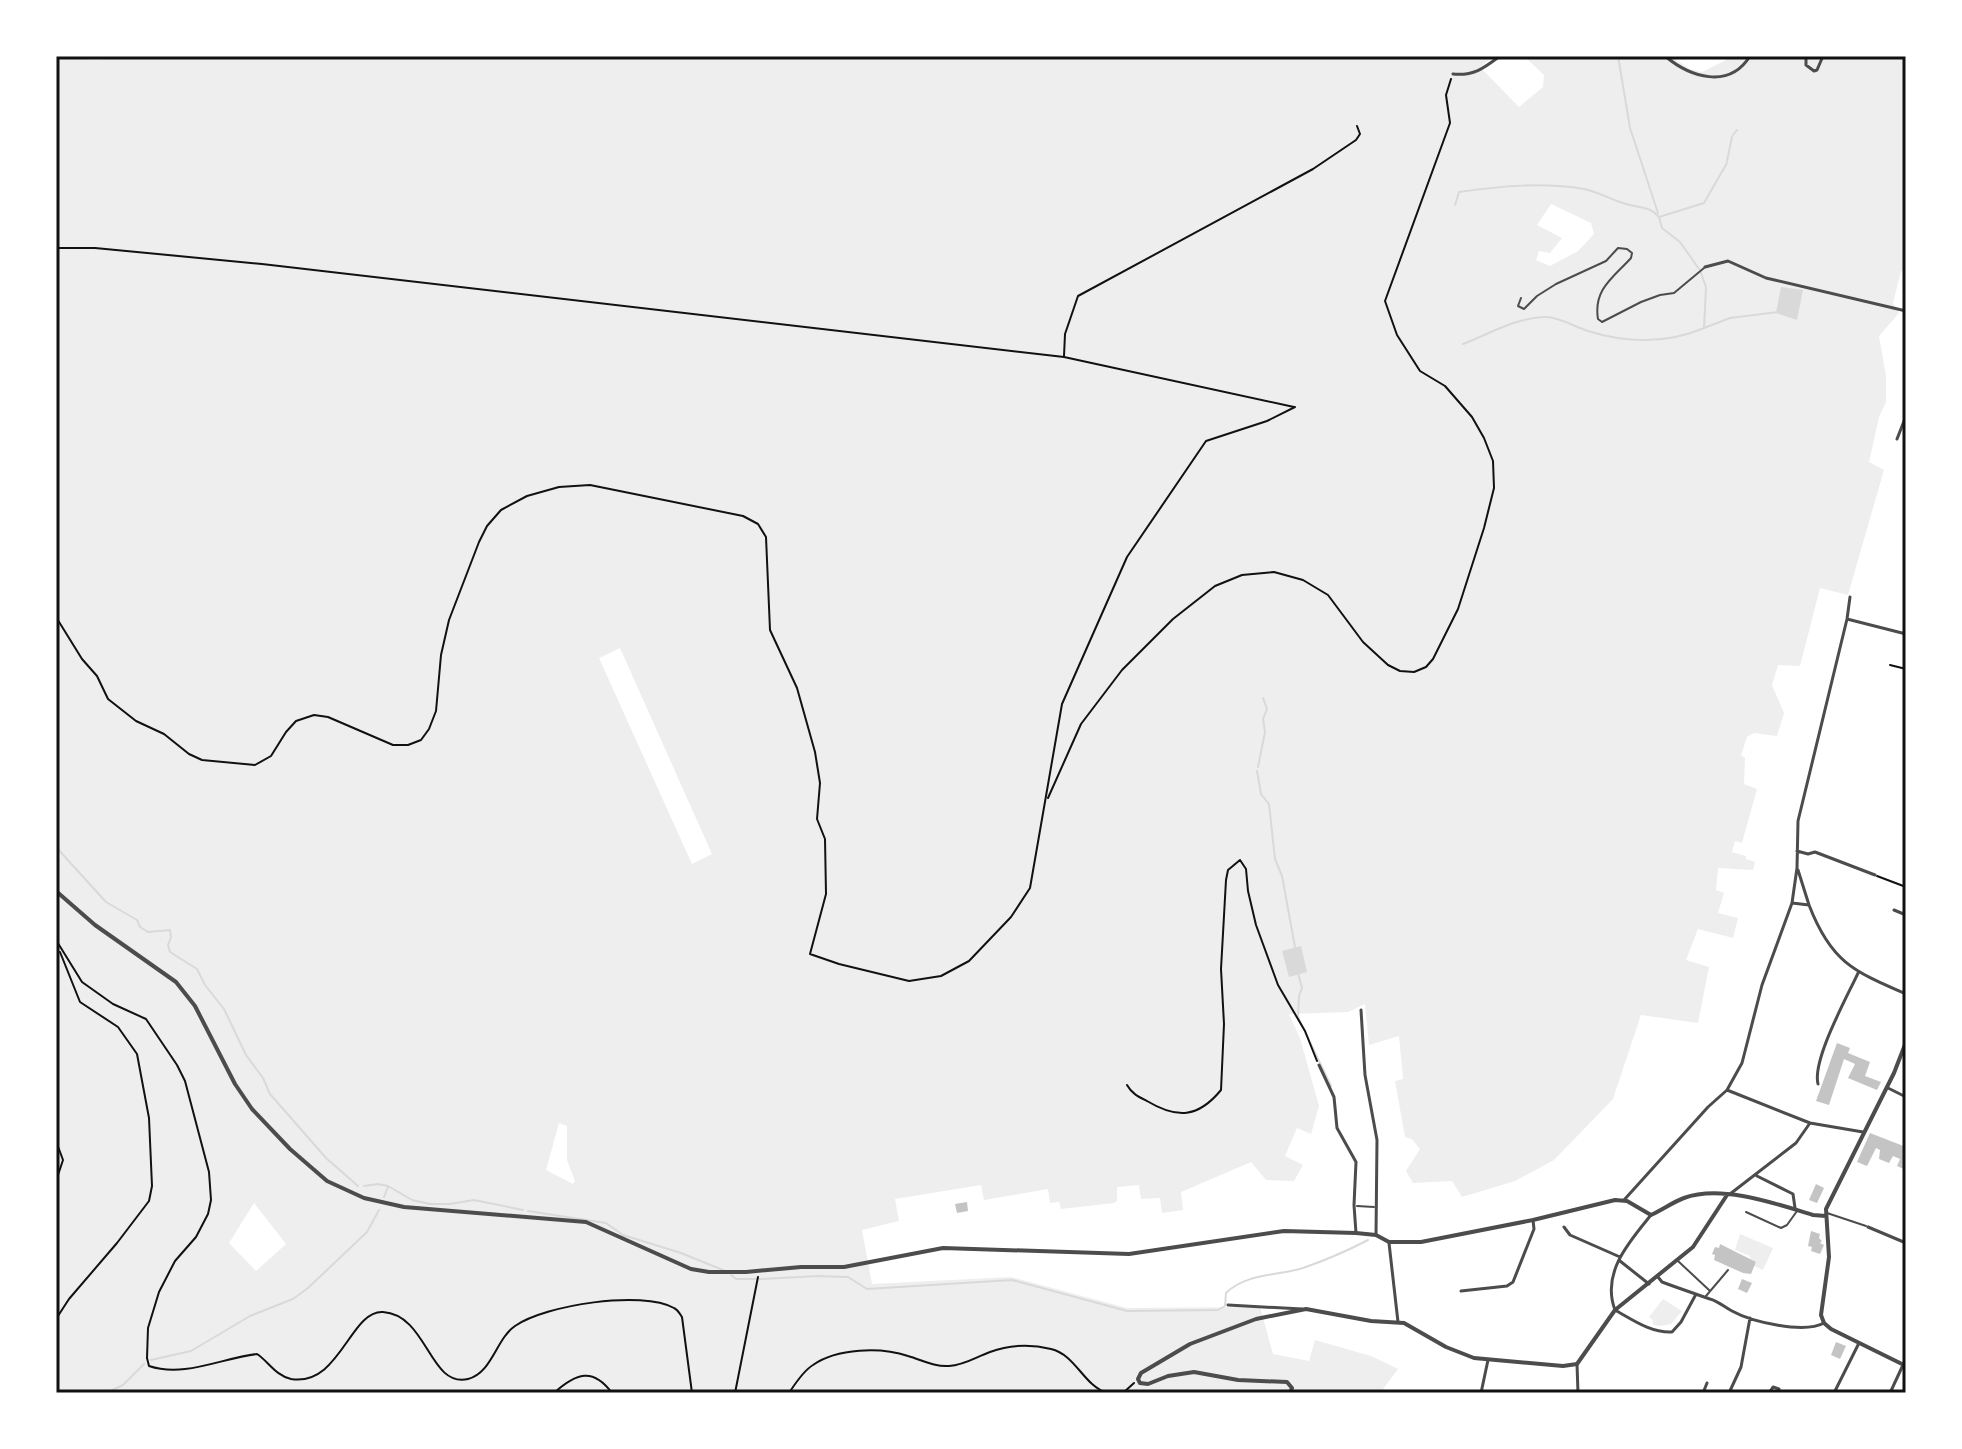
<svg xmlns="http://www.w3.org/2000/svg" width="1962" height="1449" font-family="Figtree,sans-serif">
<rect width="100%" height="100%" fill="#fff"/>
<path fill="#eee" fill-rule="evenodd" d="M56,56L96,60L131,56H1495L1480,67L1519,107L1543,87L1544,75L1524,56H1670L1690,69L1702,72L1734,56H1906V272L1901,271L1893,303L1899,313L1879,336L1886,376V402L1879,417L1869,462L1884,470L1848,595L1820,588L1800,666L1778,665L1772,685L1784,713L1777,736L1754,733L1747,737L1741,755L1745,758L1744,784L1757,789L1742,843L1735,841L1732,852L1746,856V859L1755,862L1753,870L1718,868L1716,890L1724,893L1718,913L1738,918L1733,938L1698,929L1686,960L1709,967L1698,1023L1641,1015L1613,1099L1554,1160L1515,1181L1462,1197L1452,1181L1413,1183L1406,1171L1420,1149L1412,1139L1405,1137L1395,1081L1403,1079L1399,1036L1369,1045L1365,1004L1348,1012L1289,1014L1300,1038L1319,1106L1311,1134L1297,1128L1285,1156L1303,1165L1294,1181L1266,1180L1251,1162L1181,1192L1183,1210L1162,1213L1160,1198L1141,1199L1139,1185L1117,1187V1201L1114,1203L1061,1209L1059,1202L1050,1203L1048,1189L984,1200L981,1185L895,1199L899,1221L862,1230L872,1284L1011,1277L1127,1308L1260,1307L1273,1354L1309,1361L1315,1340L1371,1356L1398,1369L1383,1389L1386,1393H56ZM1551,204L1591,223L1594,234L1578,251L1550,266L1536,260L1539,251L1550,253L1562,238L1537,225ZM620,648L712,854L692,864L599,658ZM559,1123L567,1126V1160L575,1181L573,1184L546,1170ZM254,1203L286,1244L256,1271L229,1243Z
M1740,1234L1773,1248L1763,1270L1754,1266L1756,1262L1751,1260L1750,1256L1735,1250Z
M1663,1299L1682,1311L1671,1324L1661,1326L1653,1325V1320L1649,1317Z"/>
<path fill="#d9d9d9" d="M1781,287L1803,290L1797,320L1776,313Z
M1301,946L1307,972L1289,977L1282,951Z"/>
<g fill="none" stroke-linecap="round" stroke-linejoin="round">
<path stroke="#d9d9d9" stroke-width="2" d="M1618,56L1630,128L1658,213
M1733,135L1737,130
M1727,161L1732,137
M1455,205L1459,192C1500,186 1543,182 1584,189C1599,192 1612,200 1626,204C1639,208 1650,206 1659,217
M1699,269L1680,242L1662,228L1659,217L1704,203L1727,163
M1701,273L1706,287L1704,328L1730,318L1778,312
M1463,344C1489,334 1517,317 1546,317C1559,317 1575,327 1588,331C1626,343 1667,344 1704,328
M1258,767L1265,732L1263,719L1267,709L1263,698
M1257,771L1261,794L1269,804L1275,859L1282,876L1295,947
M56,847L106,902L137,920L140,927L148,932L170,930L171,937L168,945L170,952L197,969L205,985L224,1009L246,1055L263,1078L270,1094L326,1158L358,1186
M1298,973L1302,988L1299,996L1298,1017L1331,1086
M364,1186L378,1184L388,1186L412,1200L430,1204H450L474,1200L523,1210
M384,1197L388,1187
M528,1211L606,1223L623,1235L681,1253L723,1270
M731,1275L736,1279H756
M760,1279L818,1276L848,1277L867,1289L1012,1280L1127,1311L1218,1310L1225,1306L1226,1293C1246,1273 1278,1276 1303,1268C1326,1260 1347,1251 1368,1240
M151,1360L191,1351L250,1316L293,1299L308,1288L367,1232L379,1210
M106,1393L123,1385L144,1364"/>
</g>
<path fill="#c4c4c4" d="M1837,1043L1850,1048L1848,1053L1870,1062L1865,1076L1881,1082L1877,1090L1848,1078L1855,1064L1844,1059L1829,1105L1816,1101Z
M1870,1133L1906,1147V1170L1897,1166L1900,1159L1893,1156L1889,1163L1879,1159L1880,1150L1876,1148L1867,1166L1857,1162Z
M1816,1184L1824,1188L1817,1203L1809,1200Z
M967,1202L968,1211L957,1213L955,1204Z
M1811,1231L1820,1234L1819,1238L1822,1241L1820,1243L1824,1245L1820,1254L1811,1251L1812,1247L1808,1246Z
M1720,1244L1756,1262L1751,1274L1743,1273L1714,1260L1715,1255L1712,1254L1715,1247L1719,1248Z
M1742,1279L1752,1283L1747,1293L1738,1289Z
M1836,1342L1846,1346L1840,1359L1831,1355Z"/>
<g fill="none" stroke-linecap="round" stroke-linejoin="round">
<path stroke="#111" stroke-width="2" d="M56,248H95L262,264L1064,357L1294,407
M1064,356L1065,334L1078,296L1313,169L1356,140L1360,134L1357,126
M56,617L82,659L97,676L108,699L136,721L164,734L189,754L202,760L255,765L271,756L286,732L296,721L314,715L328,717L393,745H408L421,740L429,729L436,711L441,655L449,620L479,542L487,526L501,510L527,496L559,487L590,485L743,516L758,524L766,537L770,630L797,688L815,752L820,783L817,819L825,839L826,894L810,954L839,964L909,981L941,976L969,961L1011,917L1030,888L1062,704L1127,557L1206,441L1267,421L1295,407
M1890,665L1906,669
M1048,798L1081,724L1122,670L1173,619L1215,586L1242,575L1274,572L1303,580L1328,595L1363,642L1388,665L1400,671L1414,672L1426,667L1433,659L1458,609L1484,528L1494,488L1493,461L1484,438L1472,417L1445,386L1420,371L1397,335L1385,301L1450,123L1446,95L1451,79
M1877,876L1906,887
M56,940L82,982L113,1004L146,1019L177,1065L185,1081L209,1172L211,1200L208,1214L196,1237L175,1261L159,1292L148,1328L147,1358L149,1366C184,1378 222,1358 257,1354C268,1361 276,1376 291,1379C340,1387 350,1310 383,1312C428,1315 429,1388 468,1379C492,1373 496,1339 515,1326C545,1305 642,1290 674,1308C678,1310 680,1314 682,1317L692,1393
M1127,1085C1132,1094 1139,1097 1147,1101C1177,1119 1198,1118 1221,1090L1224,1024L1221,969L1226,880L1228,870L1240,860L1246,869L1248,891L1256,925L1278,985L1305,1031L1317,1061
M56,1141L63,1160L56,1181
M56,1319L69,1299L117,1243L149,1201L152,1186L149,1118L137,1054L118,1027L80,1002L60,952
M554,1393C576,1373 593,1367 612,1393
M735,1393L758,1277
M789,1393C795,1384 803,1371 813,1365C837,1348 881,1347 908,1356C922,1360 934,1367 949,1366C965,1365 976,1357 990,1352C1009,1345 1031,1344 1051,1349C1076,1355 1083,1385 1107,1393
M1123,1393L1134,1383"/>
<path stroke="#4c4c4c" stroke-width="2" d="M1521,298L1518,306L1524,309L1537,296L1556,284L1606,261L1618,248L1627,249L1632,253L1631,258C1614,277 1593,289 1598,319L1602,322L1641,302L1660,295L1674,293L1704,268
M1357,1206L1374,1207
M1746,1212L1781,1228L1787,1225L1797,1211
M1827,1213L1866,1226
M1678,1261L1709,1290
M1706,1296L1728,1270"/>
<path stroke="#4c4c4c" stroke-width="3" d="M1665,56C1690,77 1729,90 1750,56
M1806,56V65L1814,71L1817,70L1823,56
M1453,74C1474,76 1484,68 1500,56
M1705,267L1728,261L1766,278L1906,311
M1897,439L1906,416
M1847,619L1906,634
M1797,851L1808,854L1815,852L1875,875
M1798,870L1809,905
M1792,903L1809,905C1831,962 1853,971 1906,994
M1894,910L1906,915
M1361,1010L1365,1075L1377,1140L1376,1235
M1319,1065L1334,1097L1337,1128L1356,1162L1354,1205L1356,1233
M1818,1084C1812,1060 1847,997 1858,973
M1888,1088L1906,1097
M1727,1090L1810,1123L1863,1132
M1757,1176L1793,1194L1795,1208
M1730,1194L1796,1143L1810,1123
M1624,1200L1708,1107L1727,1090L1742,1063L1762,985L1792,903L1797,868L1798,821L1847,619L1850,597
M1651,1215C1629,1242 1601,1273 1615,1310C1633,1320 1651,1333 1672,1332L1681,1322L1695,1296
M1564,1227L1570,1235L1620,1257
M1868,1227L1906,1243
M1389,1243L1398,1322
M1620,1261L1649,1284
M1658,1277L1662,1282C1678,1288 1693,1293 1710,1299C1718,1301 1724,1307 1732,1311C1752,1322 1804,1334 1824,1323
M1461,1291L1507,1286L1513,1282L1534,1229L1533,1220
M1228,1305L1302,1309
M1577,1364L1578,1393
M1481,1393L1488,1360
M1703,1393L1707,1383
M1729,1393L1741,1367L1750,1318
M1769,1393L1773,1387L1779,1389V1393
M1834,1393L1858,1345
M1890,1393L1903,1365"/>
<path stroke="#4c4c4c" stroke-width="4" d="M56,891L95,925L176,982L195,1006L235,1084L252,1109L290,1149L327,1181L364,1198L404,1207L586,1222L691,1269L709,1272H746L801,1267H844L943,1248L1129,1254L1284,1231L1356,1233L1376,1235L1389,1242H1421L1533,1220L1615,1200L1627,1201L1651,1215C1662,1210 1673,1202 1684,1198C1721,1184 1777,1204 1813,1215L1826,1216
M1906,1042L1894,1073L1826,1209L1829,1257L1821,1315L1824,1323L1831,1329L1906,1366
M1290,1393L1292,1388L1287,1382L1238,1380L1194,1372L1168,1376L1148,1384L1140,1383L1138,1379L1141,1373L1190,1344L1256,1319L1306,1309L1371,1321L1404,1323L1446,1347L1474,1358L1563,1366L1577,1364L1615,1310L1693,1247L1727,1195"/>
</g>
<rect width="1962" height="1449" fill="none" stroke="#ffffff" stroke-width="116"/>
<rect x="58" y="58" width="1846" height="1333" fill="none" stroke="#111" stroke-width="3"/>
</svg>
